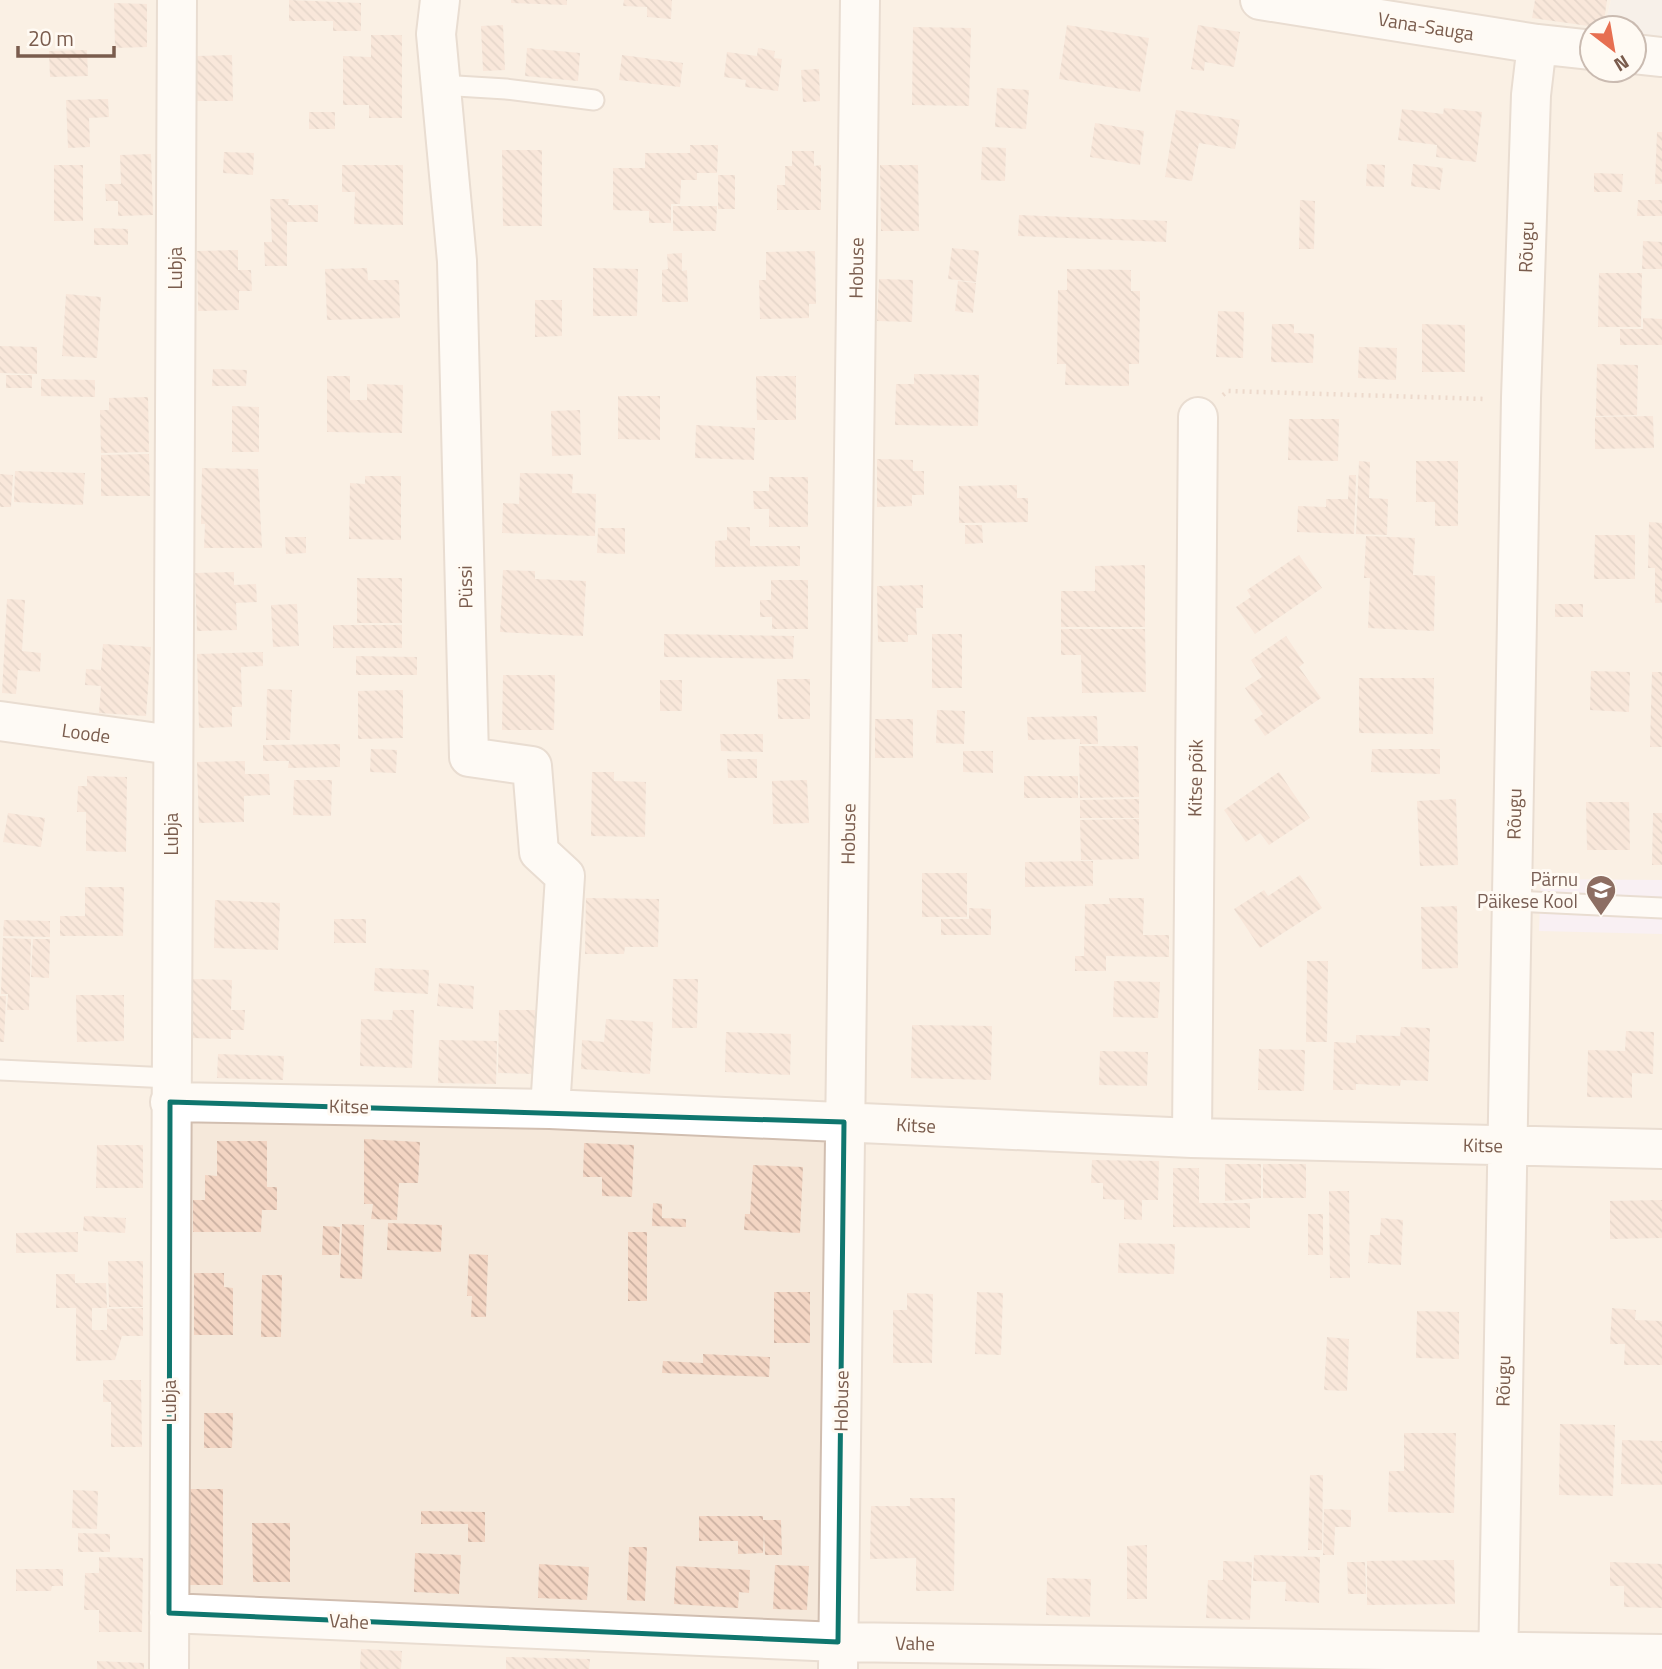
<svg xmlns="http://www.w3.org/2000/svg" width="1662" height="1669" font-family="'Titillium Web',sans-serif">
<defs>
<pattern id="building-back-hatch" width="6" height="6" patternUnits="userSpaceOnUse" patternTransform="scale(1.75)"><rect width="6" height="6" fill="#f3d5c3"/><path d="M-1 5l2 2M0 0l6 6M5-1l2 2" fill="none" stroke="#cab0a1"/></pattern>
</defs>
<rect width="100%" height="100%" fill="#fdf6ec"/>
<path fill="#f5e8da" d="M0,0H1611L1604,28H1592V70H1634L1662,40V1669H0Z"/>
<path fill="#efe9e4" d="M1611,0H1662V40L1634,41V28H1604Z"/>
<path fill="#f3e8fa" d="M1541,879L1662,880V934L1539,931Z"/>
<path fill="url(#building-back-hatch)" d="M289,0L361,3V31H333V21H289Z
M511,0H567V5L511,3Z
M624,0H672L671,19L647,17V7L623,6Z
M1535,0H1607L1603,28L1532,18Z
M114,3L147,4V47L115,48Z
M503,25L505,70L483,71L481,26Z
M1067,25L1149,38L1140,92L1059,79Z
M1198,25L1240,32L1234,67L1205,62L1204,71L1191,69Z
M913,27L971,28L969,106L912,105Z
M371,35H402V118H369V105H343V56L371,57Z
M527,48L580,53L578,81L525,76Z
M758,48L775,51L774,58L782,59L778,91L745,87L746,80L724,77L727,52L757,56Z
M87,50L88,76L50,77L49,51Z
M232,55L233,101H197V56Z
M622,55L683,63L680,87L619,80Z
M819,69L820,101L803,102L801,70Z
M997,88L1029,90L1026,129L995,127Z
M108,99L109,117L89,118L90,147L68,148L66,100Z
M1444,108L1482,112L1476,162L1436,157L1437,145L1398,140L1402,109L1443,114Z
M1176,110L1240,120L1235,149L1199,143L1192,181L1165,177Z
M309,112H335V129H309Z
M1095,123L1144,131L1140,165L1090,157Z
M1657,132H1662V184H1655Z
M690,145H718L717,173H697V180H681L680,204H671V223H649V211L613,210V168H645V153H690Z
M982,147L1006,148L1005,181L981,180Z
M502,150H542V226H503Z
M792,151H814V166L821,165V210H777V185H785V166H792Z
M224,152L254,153L253,175L223,173Z
M151,154L153,215L118,216V201H106L105,184H121L120,155Z
M1367,164L1385,165L1384,187L1366,186Z
M1413,164L1443,168L1440,190L1411,186Z
M54,165H83V221H54Z
M342,165H403V225L354,224L355,192H342Z
M880,165H918L919,231H881Z
M1594,173L1623,174L1622,192H1594Z
M718,175H735V209H718Z
M270,199H289L288,205H318V222H287V266H265L264,242H272Z
M1300,200L1315,201L1314,249H1299Z
M1638,200H1662V216H1637Z
M673,206H717L716,231H673Z
M1019,215L1167,221L1166,242L1018,236Z
M94,228L128,229V245H94Z
M1643,241L1662,242V269H1642Z
M952,248L979,251L976,282L948,279Z
M238,250V270H251L252,291H239V310L198,311L197,251Z
M815,251L816,304H809V318L760,319L759,280H766V252Z
M682,253V271L687,270L688,302H662V270L668,269L667,254Z
M367,268L368,280H399L400,318L327,320L325,269Z
M593,268L638,269L637,316H593Z
M1067,269L1131,270V291H1140L1139,364H1129V386L1065,385L1066,364H1057L1058,290H1067Z
M1599,273H1642L1641,327H1598Z
M879,279L913,280L912,322L877,321Z
M958,281L976,283L973,313L955,311Z
M66,294L101,297L97,358L62,356Z
M535,300H562V336L535,337Z
M1218,311L1244,312L1243,358L1216,357Z
M1643,318L1662,319V345H1620V329H1643Z
M1272,324H1294V333L1314,334L1313,363L1271,362Z
M1422,324L1465,325V372H1422Z
M0,346L37,347V374L0,373Z
M1359,347L1397,348L1396,380L1358,378Z
M1597,364L1638,365L1637,415L1596,416Z
M213,369L247,370L246,386H212Z
M914,374L979,375L978,426L895,425L896,384H914Z
M6,375H32V388H6Z
M327,376H350V400H367V384L403,385L402,433L327,432Z
M756,376H796V420H757Z
M41,379L95,380V397L41,396Z
M618,396H660V440L618,439Z
M148,397L149,452L101,453L100,410H109V398Z
M232,406L259,407V452H232Z
M580,410L581,455L552,456L551,411Z
M1653,416L1654,448L1595,449V417Z
M1289,419H1339L1338,461L1288,460Z
M696,425L755,428L754,460L695,458Z
M149,454L150,496H101V455Z
M877,459L913,460V471H924V495H912V506L877,507Z
M1359,461L1370,462L1369,498L1388,499L1387,535L1356,534Z
M1416,461H1458V526H1435V502H1416Z
M202,468L258,469L262,548H204L205,524H201Z
M15,471L85,473L83,505L14,502Z
M520,473L573,474L572,493L596,494L595,536L502,533L503,503L519,504Z
M0,474L13,475L11,507H0Z
M1349,475H1356L1354,534L1297,532L1298,506L1326,507V499H1348Z
M365,476H401V540L349,539L350,483L365,484Z
M769,477H808V527H769V509H754L753,491H769Z
M1017,485V498H1028V522L959,523V486Z
M1649,522L1662,523V603H1655V568H1648Z
M965,525H982L983,543L965,544Z
M727,527H750V546H800V566L715,567V541L727,540Z
M598,528H625V554L597,553Z
M1595,535H1635V579H1594Z
M1366,536L1415,538L1413,575L1435,576L1434,631L1368,628L1370,578H1364Z
M285,537H306V553L286,554Z
M1299,555L1322,588L1255,634L1236,607L1251,597L1247,590Z
M1145,565V627H1061V591H1095V566Z
M503,570L535,571V579L586,581L583,636L500,632Z
M234,572V585L256,584L257,602L236,603L237,630L197,631L195,573Z
M357,578H402V623H357Z
M771,580H808V629H772V617H760V600H771Z
M923,585V608H916L917,635H908V642H878L877,586Z
M7,599L25,600L22,651L41,653L40,672L18,670L16,694L2,693Z
M297,604L299,646L273,647L271,605Z
M1555,604H1583V617H1555Z
M333,625H402V648H333Z
M1061,629H1145L1146,692L1082,693L1081,655H1061Z
M664,634L794,636L793,659L664,657Z
M932,634H962V688H932Z
M1286,636L1304,663L1299,667L1321,698L1265,736L1254,720L1263,714L1245,688L1262,677L1251,660Z
M103,644L151,647L146,716L99,713L101,686L85,685L86,669L101,670Z
M263,652V666L241,667L242,707H232V727L199,728L197,654Z
M356,656L417,657V675H356Z
M1591,671L1630,672L1629,712L1590,710Z
M1652,672H1662V747H1650Z
M503,675H555L554,730H502Z
M1359,678H1434L1433,734L1359,733Z
M777,679H810V719H778Z
M660,680H682V711H660Z
M267,689L292,690L290,740H266Z
M403,690V738L358,739V691Z
M937,710L965,711L964,744L936,743Z
M1097,716L1098,744H1080V739L1028,740L1027,717Z
M875,719H913V758H875Z
M720,734H763V752L721,751Z
M340,744V767L288,768L289,761H263V745Z
M1079,746H1138L1139,797L1080,798Z
M371,749L397,750L396,773L370,772Z
M1372,749H1440V774L1371,772Z
M963,751H993V773L963,772Z
M727,759H757V778H728Z
M245,761V774H269L270,795L244,796V822L199,823L197,762Z
M592,772H614V781L646,782L645,837L591,836Z
M1279,772L1310,818L1269,845L1260,833L1246,842L1224,810Z
M87,776L127,777L126,852L86,851V812H77L78,786H87Z
M1024,776H1078V798H1024Z
M294,780H332L331,816L293,815Z
M807,780L809,823L773,824L772,781Z
M1139,799V818H1080V800Z
M1456,799L1458,865L1420,866L1417,801Z
M1586,802H1629L1630,850H1587Z
M8,813L45,818L41,847L3,842Z
M1653,813H1662V865H1652Z
M1139,819V859L1081,860L1080,820Z
M1093,861V886L1025,887V862Z
M922,873H967V917H922Z
M1300,875L1322,908L1260,948L1234,909L1264,890L1268,896Z
M85,887H124L123,936H60V916H85Z
M586,898L659,899L658,947H625L624,954H585Z
M1109,898H1144L1143,935H1169V957L1106,956V971H1075V956H1084L1085,904H1110Z
M215,900L280,903L278,950L214,948Z
M1457,906L1458,968L1422,969L1421,907Z
M969,908L991,909V935H941V919H969Z
M334,919H366V943H334Z
M4,920L50,921V937L3,936Z
M3,938L31,939L29,1010H7L8,994H1Z
M33,939H50L49,978L31,977Z
M1307,961H1328L1327,1042H1306Z
M375,968L429,970L428,994L374,991Z
M192,979L232,980L231,1010H245L244,1030H231V1039L191,1038Z
M673,979H698L697,1028H672Z
M1114,981L1160,982L1158,1018L1113,1017Z
M439,983L474,986L473,1009L437,1006Z
M76,995H124V1041L77,1042Z
M0,996H6L4,1042H0Z
M393,1010H414L412,1068L360,1066L361,1019L392,1020Z
M499,1010H535L534,1074L498,1073Z
M606,1019L653,1022L650,1074L581,1069L582,1040L604,1042Z
M912,1025L992,1026L991,1080L911,1078Z
M1401,1027L1430,1028L1428,1081L1401,1080L1400,1086L1356,1084V1090H1333L1334,1042L1356,1043V1035L1400,1036Z
M1626,1031L1654,1032L1653,1074L1632,1073V1098L1587,1097L1588,1050L1625,1051Z
M726,1032L791,1034L790,1075L725,1072Z
M439,1040L497,1041L496,1084L438,1083Z
M1259,1049L1305,1050L1304,1091L1258,1090Z
M1100,1051L1148,1052L1147,1086L1099,1085Z
M218,1054L284,1056L283,1080L217,1078Z
M364,1139L420,1142L418,1183H399L397,1220L371,1219L373,1204H364Z
M217,1141H267V1187H277V1210H262L261,1232H193V1200H205V1175L217,1176Z
M584,1143L634,1145L632,1197L602,1196V1177H583Z
M97,1145H143V1188H96Z
M1092,1160L1159,1161L1158,1200H1142V1220L1124,1219V1200L1103,1199V1183H1091Z
M1225,1164H1261V1198L1225,1201Z
M1263,1164H1306V1198H1263Z
M753,1165L803,1167L800,1233L744,1230L745,1214H750Z
M1173,1168H1199V1203H1250V1228L1173,1227Z
M1329,1191H1349L1350,1278H1330Z
M1662,1200V1238L1610,1239V1201Z
M653,1203L662,1204V1218L686,1219V1227L652,1226Z
M1308,1214H1323V1255H1308Z
M84,1216L126,1218L125,1233L83,1231Z
M1381,1218L1403,1220L1401,1265L1368,1263L1370,1235H1380Z
M388,1223L442,1225L441,1252L387,1250Z
M342,1224L364,1225L362,1279L340,1278Z
M323,1226L340,1227L339,1255H322Z
M78,1232V1252L16,1253V1233Z
M628,1232H647V1301H628Z
M1119,1243L1175,1244L1174,1274L1118,1273Z
M469,1254L488,1255L486,1317H471L472,1296H467Z
M108,1261H143V1307H109Z
M194,1273H224V1287L233,1288V1335H194Z
M56,1274H75V1283H106L107,1308H92V1330H107V1309L143,1308V1336H122L115,1360L76,1361V1308H56Z
M262,1275H282L281,1337H261Z
M774,1292H810V1343H774Z
M977,1292L1003,1293L1001,1355L975,1354Z
M907,1293L933,1294L932,1363H893V1310H907Z
M1612,1308L1636,1310L1635,1320L1662,1321V1365H1624L1625,1344H1610Z
M1417,1311L1459,1312V1359L1416,1358Z
M1327,1337L1349,1339L1347,1391L1324,1390Z
M703,1354L770,1357L769,1377L662,1373L663,1361L703,1363Z
M103,1380H141L142,1447H111V1402H103Z
M204,1413H233L232,1448H204Z
M1560,1424L1615,1425L1613,1496L1559,1495Z
M1404,1433H1456L1454,1513L1388,1512L1389,1471H1404Z
M1622,1440L1662,1441V1485L1621,1484Z
M1310,1475H1323L1322,1550H1308Z
M189,1489H223V1585H189Z
M73,1490L98,1491L97,1529L72,1528Z
M910,1498H955L954,1591H916V1558L870,1559L871,1506H910Z
M1324,1509L1351,1510V1527H1335L1334,1555H1323Z
M421,1511L485,1512V1542H468V1524H421Z
M699,1516H763V1520H781L782,1555H765L764,1531L763,1553L738,1554V1541H699Z
M252,1523H290V1582H253Z
M78,1533L110,1534V1552H78Z
M1147,1545V1599H1127V1546Z
M629,1547H647L645,1601L627,1600Z
M415,1553L461,1555L459,1594L414,1592Z
M1254,1555L1320,1557L1319,1603L1285,1601L1286,1582L1253,1581Z
M99,1557L143,1558L142,1632H99V1610H84L85,1573H99Z
M1454,1560L1455,1604L1367,1605V1561Z
M1223,1561L1252,1562L1250,1620L1206,1618L1208,1580H1223Z
M1347,1562H1365L1366,1594H1348Z
M1610,1562L1662,1564V1608L1624,1607V1586H1610Z
M539,1564L589,1567L587,1600L538,1598Z
M775,1565L809,1566L807,1610L773,1609Z
M676,1566L750,1570L749,1593L739,1592L738,1608L674,1604Z
M16,1569H63V1586H52L51,1591H16Z
M1047,1578L1091,1579L1090,1617L1046,1615Z
M361,1649L402,1651L401,1669H360Z
M506,1657L590,1659L589,1669H506Z
M97,1661L144,1663V1669H97Z"/>
<g fill="none" stroke-linecap="round" stroke-linejoin="round">
<g stroke="#d1beb0" stroke-width="23">
<path id="service" d="M440,85L506,89L594,100
M1513,901L1662,908
M0,1070L170,1078"/>
</g>
<g stroke="#d1beb0" stroke-width="42">
<path id="minor" d="M440,0L436,34L457,261L469,757L532,766L539,852L565,876L550,1109
M1260,0L1537,44L1592,50
M1634,54L1662,57
M0,721L172,745
M170,1102L550,1109L1192,1138L1662,1149
M1192,1138L1198,417
M169,1613L838,1642L1662,1654
M169,1669L177,0
M838,1669L860,0
M1498,1669L1521,398L1531,95L1537,44"/>
</g>
<path stroke="#d9b8a5" stroke-width="4.5" stroke-dasharray="2 5" stroke-linecap="butt" d="M1223,395L1228,391L1485,399"/>
<use href="#service" stroke="#fff" stroke-width="19"/>
<use href="#minor" stroke="#fff" stroke-width="38"/>
</g>
<path d="M0 0H1662V1669H0ZM170,1102L844,1122L838,1642L169,1613Z" fill="#fdf6ec" fill-opacity=".55" fill-rule="evenodd"/>
<path fill="none" stroke="#0f766e" stroke-width="5" stroke-linejoin="round" d="M170,1102L844,1122L838,1642L169,1613Z"/>
<defs>
<g id="school-pin" transform="scale(1.575)"><path d="M0 17L-7.5 6A9.5 9.5 0 1 1 7.5 6Z" fill="#8d6e63" stroke="#fffaf3"/><path d="M0-5L7-2L0 1L-7-2ZM-4 1L0 2.5L4 1V4Q0 6-4 4Z" fill="#fff"/></g>
</defs>
<g fill-rule="evenodd">
<use href="#school-pin" x="1601" y="890"/>
</g>
<g text-anchor="middle" stroke-width="6" stroke-linejoin="round" paint-order="stroke">
<g font-size="19" fill="#7a5c4d" stroke="#fffaf3">
<text transform="translate(1426 26) rotate(9)" y="7">Vana-Sauga</text>
<text transform="translate(1526 247) rotate(-88)" y="7">Rõugu</text>
<text transform="translate(175 268) rotate(-90)" y="7">Lubja</text>
<text transform="translate(856 268) rotate(-89)" y="7">Hobuse</text>
<text transform="translate(465 587) rotate(-91)" y="7">Püssi</text>
<text transform="translate(86 733) rotate(8)" y="7">Loode</text>
<text transform="translate(1195 778) rotate(-89)" y="7">Kitse põik</text>
<text transform="translate(1514 814) rotate(-89)" y="7">Rõugu</text>
<text transform="translate(171 834) rotate(-90)" y="7">Lubja</text>
<text transform="translate(848 834) rotate(-89)" y="7">Hobuse</text>
<text transform="translate(349 1106) rotate(1)" y="7">Kitse</text>
<text transform="translate(916 1125) rotate(3)" y="7">Kitse</text>
<text transform="translate(1483 1145) rotate(1)" y="7">Kitse</text>
<text transform="translate(1503 1381) rotate(-89)" y="7">Rõugu</text>
<text transform="translate(169 1401) rotate(-90)" y="7">Lubja</text>
<text transform="translate(841 1401) rotate(-89)" y="7">Hobuse</text>
<text transform="translate(349 1621) rotate(3)" y="7">Vahe</text>
<text transform="translate(915 1643) rotate(1)" y="7">Vahe</text>
</g>
<g font-size="19" fill="#785e54" stroke="#fffaf3" text-anchor="end">
<text x="1578" y="886">Pärnu<tspan x="1578" dy="22">Päikese Kool</tspan></text>
</g>
</g>
<g transform="translate(1613 49) rotate(149)"><circle r="33" fill="#fffaf3" stroke="#cabbb1" stroke-width="2"/>
<path d="M0-5L12 26L0 18L-12 26Z" fill="#e76f51"/>
<text y="-10" font-size="19" font-weight="bold" text-anchor="middle" fill="#7a5c4d">N</text>
</g>
<path d="M18 46v10h96v-10" fill="none" stroke="#7a5c4d" stroke-width="3.5"/>
<text x="28" y="46" font-size="21" fill="#7a5c4d" stroke="#fffaf3" stroke-width="5" paint-order="stroke">20 m</text>
</svg>
